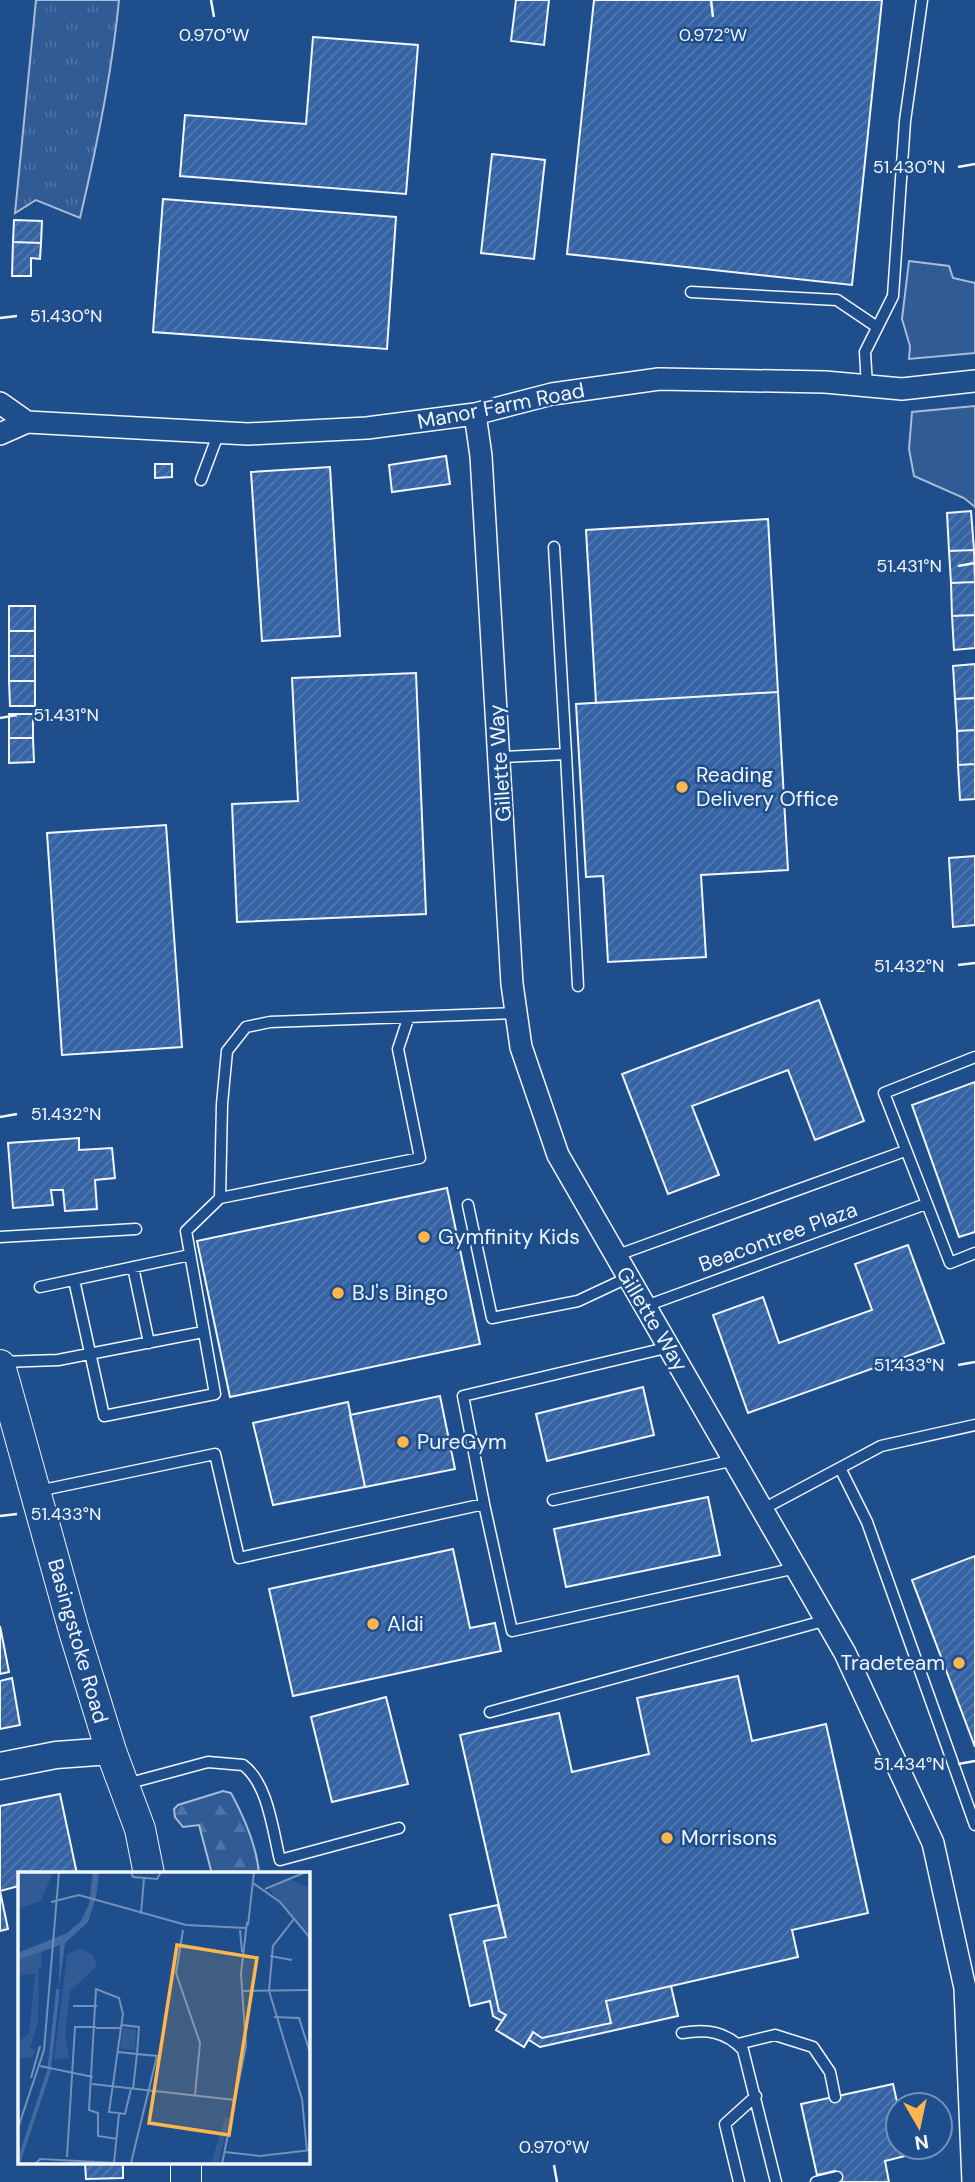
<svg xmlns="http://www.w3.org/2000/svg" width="975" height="2182" font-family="'DM Sans',sans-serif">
<defs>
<pattern id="grass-tufts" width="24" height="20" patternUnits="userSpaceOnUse" patternTransform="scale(1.75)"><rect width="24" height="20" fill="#305b95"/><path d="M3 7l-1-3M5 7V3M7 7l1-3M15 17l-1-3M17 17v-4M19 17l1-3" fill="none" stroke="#4e73a5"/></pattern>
<pattern id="forest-firs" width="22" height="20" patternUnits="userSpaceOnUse" patternTransform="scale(1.75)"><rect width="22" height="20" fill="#305b95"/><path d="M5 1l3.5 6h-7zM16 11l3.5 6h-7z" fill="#4e73a5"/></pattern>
<pattern id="building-hatch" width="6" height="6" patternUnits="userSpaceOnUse" patternTransform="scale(1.75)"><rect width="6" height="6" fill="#3563a3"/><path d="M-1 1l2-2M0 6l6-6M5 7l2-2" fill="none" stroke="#537ab1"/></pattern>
</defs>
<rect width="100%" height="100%" fill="#1f4e8c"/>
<path fill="url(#grass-tufts)" stroke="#a8bbd7" stroke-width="2" d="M36,0H119C112,74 97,146 80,218L36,200L15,213Z"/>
<path fill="url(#forest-firs)" stroke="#a8bbd7" stroke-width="2" d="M223,1791L231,1793C244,1817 257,1847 259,1874H212L199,1825L183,1827L175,1817L174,1809L178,1805Z"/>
<path fill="#305b95" stroke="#a8bbd7" stroke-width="2" d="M909,261L949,266L953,278L975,283V353L909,359L910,346L902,319Z
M975,406V507L964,498L914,476L909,449L912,412Z"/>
<path fill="url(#building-hatch)" stroke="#f2f6ff" stroke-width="2" d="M516,0H549L544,45L511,41Z
M594,0H882L852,285L567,254Z
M313,37L418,45L406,194L180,176L185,115L306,124Z
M492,154L545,160L534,259L481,253Z
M163,199L396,217L387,349L153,332Z
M14,220L42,221L41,243L13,242Z
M13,242L41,243L40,259L31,258V276H12Z
M446,456L450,484L392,492L389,465Z
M155,464H172V477L155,478Z
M330,467L340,636L262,641L251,472Z
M971,511L974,550L949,551L947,513Z
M768,519L778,692L596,703L586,530Z
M974,550L975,582L951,583L949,551Z
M975,582V615L952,616L951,583Z
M9,606H35V631H9Z
M975,615V648L954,650L952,616Z
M9,631H35V656H9Z
M9,656H35V681H9Z
M975,664V698L955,699L953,666Z
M416,673L426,914L237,922L232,804L298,801L292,678Z
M9,681H35V706H10Z
M778,692L788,870L701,875L706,957L608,962L603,876L586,877L576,704Z
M975,698V730L957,731L955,699Z
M9,714H33V738H9Z
M975,730V764L958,765L957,731Z
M9,738H33L34,762L9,763Z
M975,764V799L960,800L958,765Z
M166,825L182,1047L62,1055L47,833Z
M975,856V925L953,927L949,858Z
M819,1000L864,1121L815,1140L788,1070L692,1106L719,1175L668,1194L622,1074Z
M975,1082V1232L959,1237L912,1105Z
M79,1138V1150L112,1148L115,1178L95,1180L97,1209L65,1211L63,1190H51L53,1205L13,1208L8,1143Z
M447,1188L480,1344L230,1397L197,1241Z
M908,1245L944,1343L748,1413L713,1315L763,1297L779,1343L872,1310L855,1264Z
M643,1387L654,1435L547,1461L536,1414Z
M440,1396L455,1469L365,1487L350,1415Z
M348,1402L365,1487L273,1505L253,1423Z
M708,1497L720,1555L566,1587L554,1529Z
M453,1549L470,1628L495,1623L501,1651L293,1696L269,1589Z
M975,1556V1747L912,1580Z
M0,1626L9,1672L0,1674Z
M738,1676L752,1741L826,1724L868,1913L792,1930L798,1957L606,2001L611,2023L542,2038L533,2032L524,2047L496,2030L506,2015L499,2011L484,1941L506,1937L460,1735L559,1713L572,1772L649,1754L637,1698Z
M12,1678L20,1725L0,1729V1681Z
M386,1697L408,1784L332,1802L311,1717Z
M60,1794L77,1874H19V1886L0,1891V1806Z
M0,1891L8,1929L0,1931Z
M498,1905L506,1937L484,1941L499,2011L506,2015L502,2021L493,2016L490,2001L470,2006L450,1915Z
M671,1986L678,2016L540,2047L529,2040L533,2032L542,2038L611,2023L606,2001Z
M893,2084L898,2106V2147H907L909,2155L885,2161L889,2182H838L835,2171L817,2175L801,2104Z
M85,2163H123V2178L86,2179Z"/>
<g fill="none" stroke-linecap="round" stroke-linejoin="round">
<g stroke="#f2f6ff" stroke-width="13">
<path id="service" d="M691,292L837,300L877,327
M867,386L865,352L893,296L905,121L922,0
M201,480L219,432
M554,547L566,754
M500,757L566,754L578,986
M975,1057L884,1093L950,1263L975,1253
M220,1198L420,1158L398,1049L408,1019
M468,1205L492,1318L578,1301L627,1278
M0,1237L136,1229
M615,1256L905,1151
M133,1267L149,1343
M74,1280L104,1416L215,1394L186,1231L220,1198L222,1104L227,1051L246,1027L270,1022L517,1013
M40,1287L190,1255
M643,1307L926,1204
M2,1362L58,1360L203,1332
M840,1468L867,1522L975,1825
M38,1491L215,1454L239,1558L484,1504L463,1396L670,1347
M553,1500L735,1460
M484,1504L512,1631L796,1568
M763,1509L881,1446L975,1425
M490,1712L827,1620
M126,1784L208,1762L243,1765C268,1783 273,1832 280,1860L399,1828
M682,2033C706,2029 726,2031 743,2050L776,2182
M738,2044L775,2035L813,2047L830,2072L835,2097
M739,2182L725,2124L756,2096
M816,2182L837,2177"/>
</g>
<g stroke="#f2f6ff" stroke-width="24">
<path id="minor" d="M0,403L27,422
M475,414L481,456L512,984L521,1047L558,1155L845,1653L933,1843L965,1988L973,2182
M0,434L27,422L248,434L367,428L475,414L552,394L659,379L825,382L902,389L975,381"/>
</g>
<g stroke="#f2f6ff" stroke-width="29">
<path id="tertiary" d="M0,1766L56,1755L111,1751"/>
</g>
<g stroke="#f2f6ff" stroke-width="32">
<path id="secondary" d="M0,1365L74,1631L111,1751L140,1829L149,1874
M186,2163V2182"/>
</g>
<use href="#service" stroke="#1f4e8c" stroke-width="10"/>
<use href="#minor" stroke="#1f4e8c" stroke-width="21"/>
<use href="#tertiary" stroke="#1f4e8c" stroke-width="26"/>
<use href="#secondary" stroke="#1f4e8c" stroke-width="30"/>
</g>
<path fill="none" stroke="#f2f6ff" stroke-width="2.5" d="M211,0L214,17M711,0L713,17M958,167L975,164M0,318L17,316M958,566L975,563M0,718L17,715M958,965L975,963M0,1117L17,1114M958,1365L975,1362M0,1516L17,1514M958,1764L975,1761M554,2165L557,2182"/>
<g fill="#ffb74d" stroke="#1f4e8c" stroke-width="2.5">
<circle cx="682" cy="787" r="7"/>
<circle cx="424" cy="1237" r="7"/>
<circle cx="338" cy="1293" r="7"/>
<circle cx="403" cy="1442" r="7"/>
<circle cx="373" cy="1624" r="7"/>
<circle cx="959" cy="1663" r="7"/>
<circle cx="667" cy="1838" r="7"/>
</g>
<g text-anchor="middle" stroke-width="5" stroke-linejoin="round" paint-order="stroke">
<g font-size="21" fill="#f2f6ff" stroke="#1f4e8c">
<text transform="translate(501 406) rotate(-11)" y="7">Manor Farm Road</text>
<text transform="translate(500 763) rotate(-94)" y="7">Gillette Way</text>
<text transform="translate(778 1237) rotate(-20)" y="7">Beacontree Plaza</text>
<text transform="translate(652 1319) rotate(59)" y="7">Gillette Way</text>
<text transform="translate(78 1641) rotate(74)" y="7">Basingstoke Road</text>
</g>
<g font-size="21" fill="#f2f6ff" stroke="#1f4e8c" text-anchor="start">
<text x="696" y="782">Reading<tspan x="696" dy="24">Delivery Office</tspan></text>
<text x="438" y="1244">Gymfinity Kids</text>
<text x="352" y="1300">BJ's Bingo</text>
<text x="417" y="1449">PureGym</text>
<text x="387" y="1631">Aldi</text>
<text x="945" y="1670" text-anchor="end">Tradeteam</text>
<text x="681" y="1845">Morrisons</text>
</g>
</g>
<g transform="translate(18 1872)">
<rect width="292" height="292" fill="#1f4e8c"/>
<path d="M0,0H35L23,29L0,37ZM21,95L20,150L12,176L18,179L13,186H0V170L11,162L17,102L1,103L10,96ZM207,245L212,246L200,292H193Z" fill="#305b95"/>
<path d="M23,79V96H10L0,104V88Z" fill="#305b95"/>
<path d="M271,7L292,16V63L251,17ZM62,76L75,83L79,94L52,119L47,164L51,186L36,188L49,83ZM105,156L118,158L117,178L102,177Z" fill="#305b95"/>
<path d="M75,0H81L78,25L70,50L47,71L41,116L42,73L0,88V81L49,61L63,49L71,32Z" fill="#446ba0"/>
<path fill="none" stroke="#446ba0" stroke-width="3.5" d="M0,292L31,199L40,117"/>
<path fill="none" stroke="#7391ba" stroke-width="2" d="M113,0L115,5L139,7L143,0M235,11L262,30L293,67M247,17L288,0M33,30L61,23L168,53L228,56M123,42L126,6M276,47L255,74L251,119L284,227L289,279M230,53L236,0M165,58L158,101L182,171L177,223M222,58L224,80M252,84L274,88M224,119L293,118M55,134H79M256,145L281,146L293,184M104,153L121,155L119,182L139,184L113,291M78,156H104M100,180L119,182L115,217M22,194L75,205M13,206L22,174M74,212L217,228M0,256L26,178L41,0M99,267L80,264V241L71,238L78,117L101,126L105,142L91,240L107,242L113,217M207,280L242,284L293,278M49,285L57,155H78M96,291L101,242M17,292L22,287L118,292M204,292L228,174L223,102L229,50"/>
<path fill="#ffb74d" fill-opacity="0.15" stroke="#ffb74d" stroke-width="3.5" d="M159,73L239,86L211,263L131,251Z"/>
<rect width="292" height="292" fill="none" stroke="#f2f6ff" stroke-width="3.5"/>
</g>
<g font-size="18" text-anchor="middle" fill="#f2f6ff" stroke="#1f4e8c" stroke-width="5" stroke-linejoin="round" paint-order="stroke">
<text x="713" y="41">0.972°W</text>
<text x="214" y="41">0.970°W</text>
<text x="909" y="173">51.430°N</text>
<text x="66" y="322">51.430°N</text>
<text x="909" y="572">51.431°N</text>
<text x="66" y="721">51.431°N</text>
<text x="909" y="972">51.432°N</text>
<text x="66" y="1120">51.432°N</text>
<text x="909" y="1371">51.433°N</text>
<text x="66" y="1520">51.433°N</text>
<text x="909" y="1770">51.434°N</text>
<text x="554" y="2153">0.970°W</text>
</g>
<g transform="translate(919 2126) rotate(171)"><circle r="33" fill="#1f4e8c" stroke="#7391ba" stroke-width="2"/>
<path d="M0-5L12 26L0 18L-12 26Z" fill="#ffb74d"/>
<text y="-10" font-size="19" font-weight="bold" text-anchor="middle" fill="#f2f6ff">N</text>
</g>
</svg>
